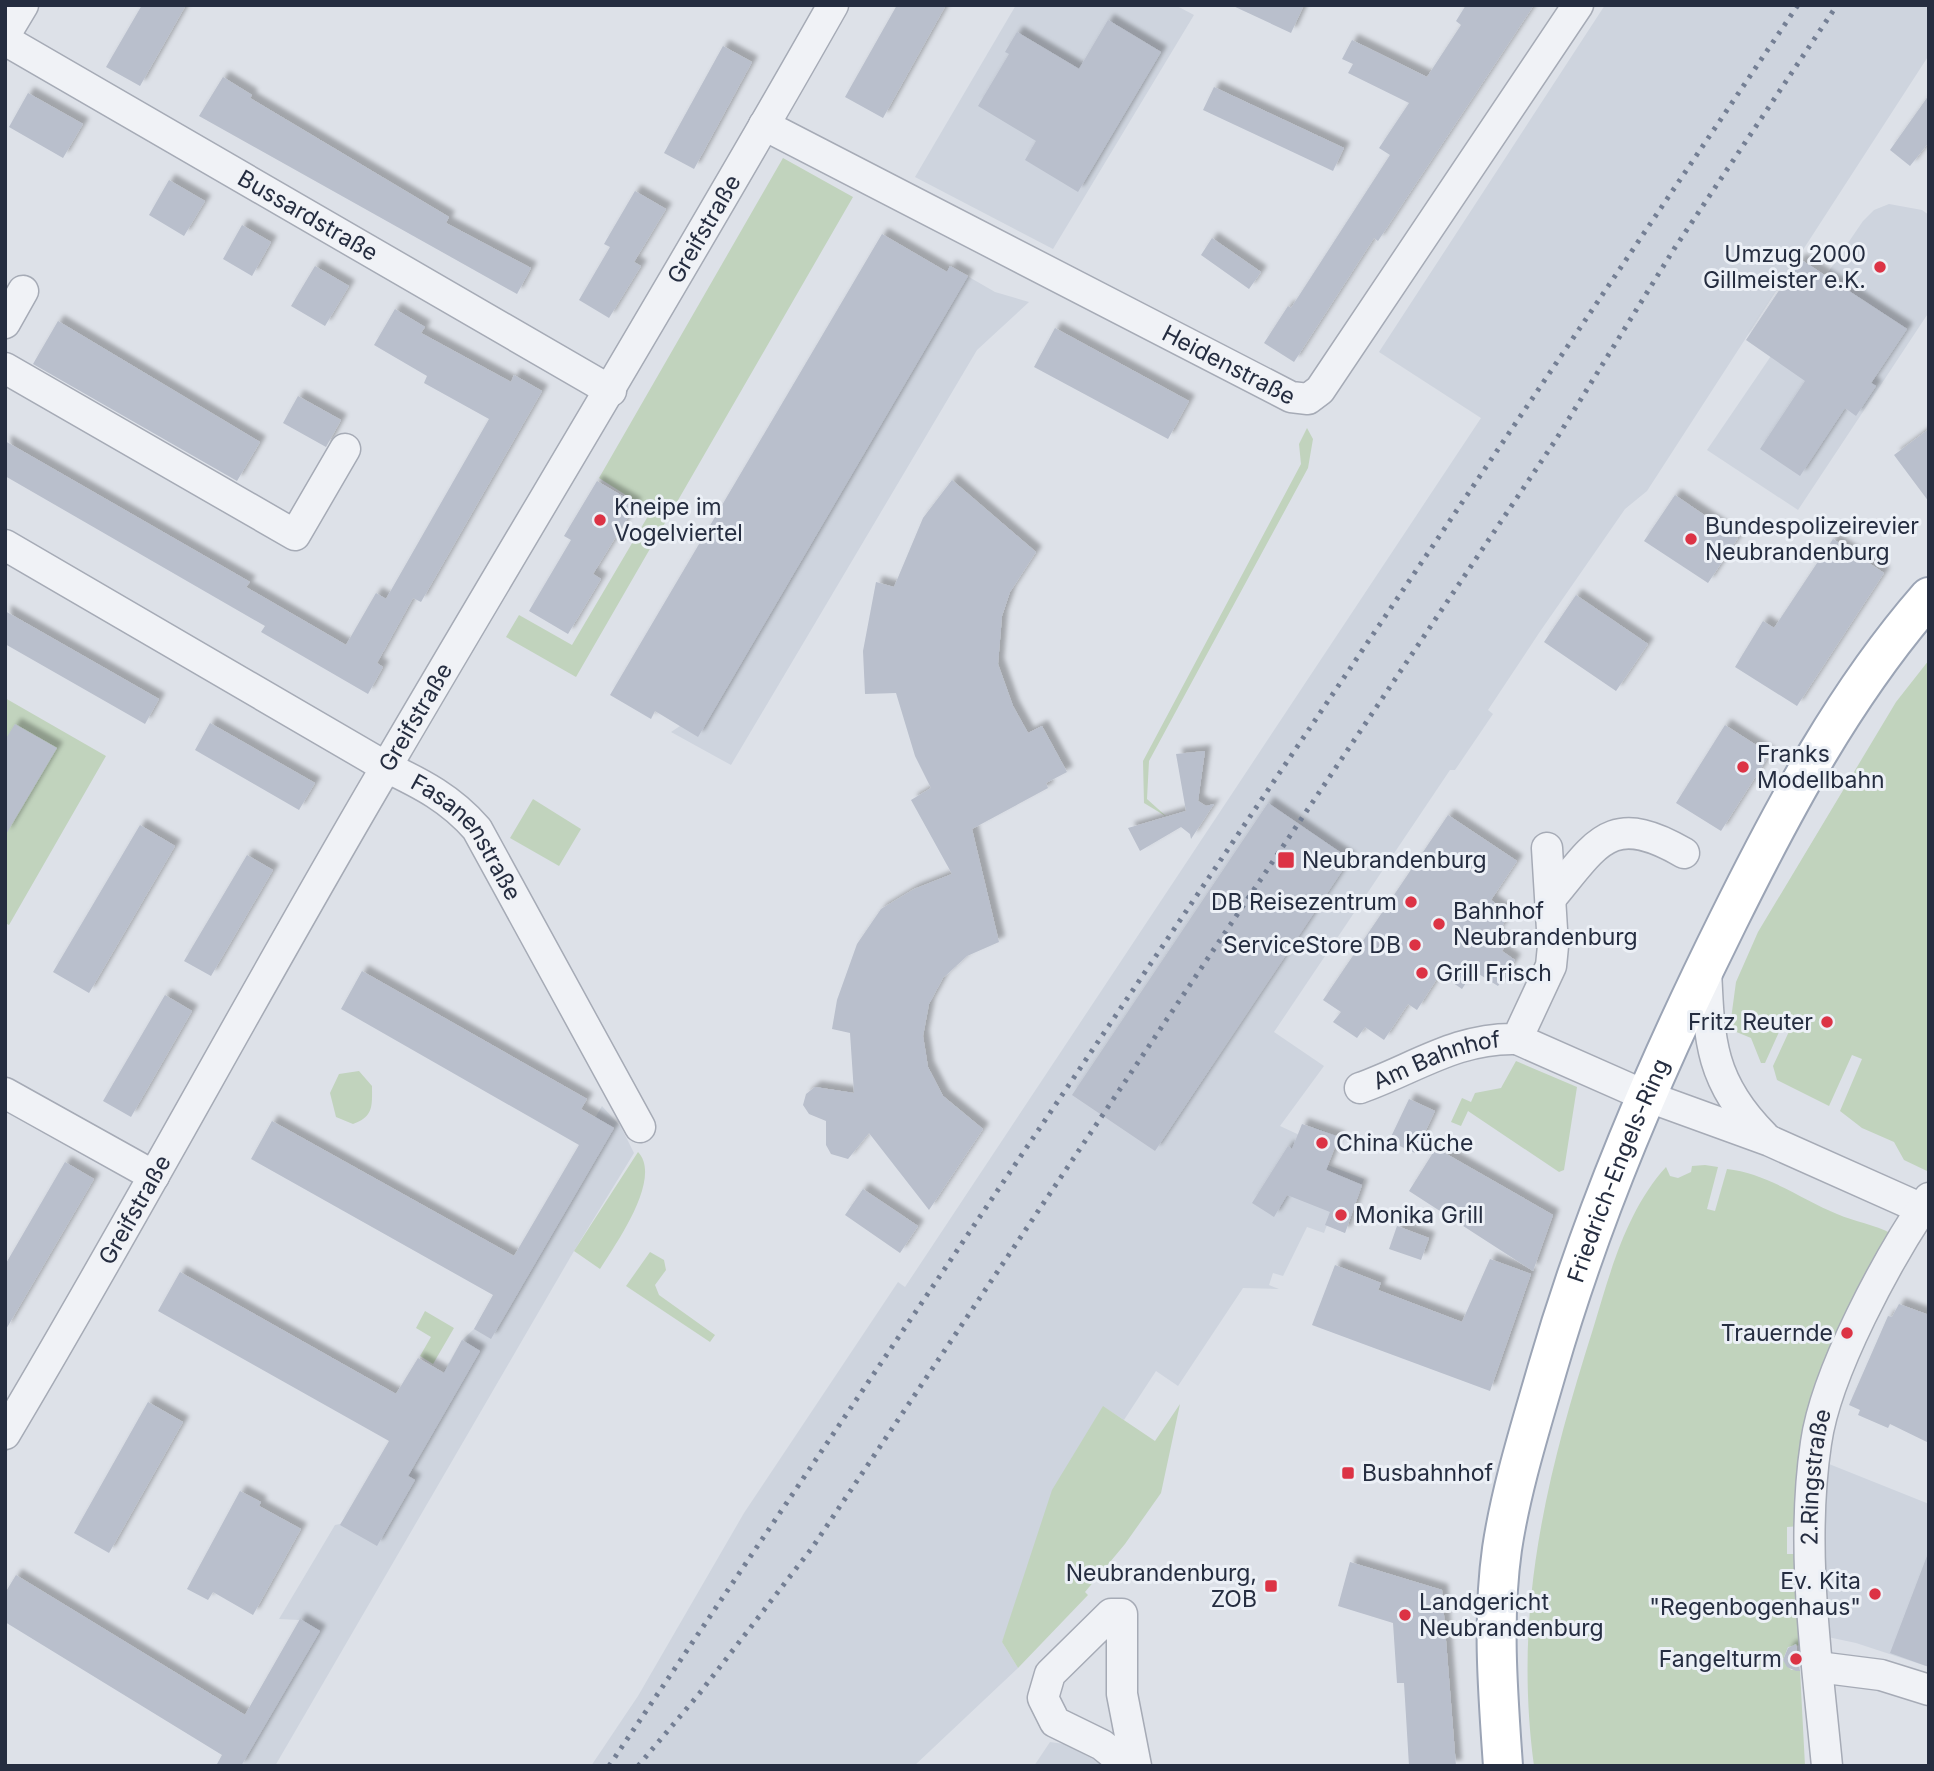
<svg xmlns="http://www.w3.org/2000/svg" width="1934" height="1771" font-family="Inter,sans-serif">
<defs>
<filter id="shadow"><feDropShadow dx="6" dy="-6" stdDeviation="2" flood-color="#0004"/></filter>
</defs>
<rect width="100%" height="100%" fill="#dde1e8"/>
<path fill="#ced4de" d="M1016,5H1175L1194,15L1053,249L915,177Z
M1605,5H1929V55L1647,491L1625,509L1539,633L1488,710L1493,714L1455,770H1450L1274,1032L1324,1066L1280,1126L1308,1139L1314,1127L1339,1137L1328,1165L1364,1179L1345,1233L1327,1225L1324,1233L1307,1227L1283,1276L1273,1273L1269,1285L1279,1289L1243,1288L1178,1386L1156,1371L1124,1420L1104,1407L1002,1642L1018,1668L914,1766H591L638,1696L744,1513L898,1282L905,1287L1481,418L1379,352Z
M1889,204L1922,210L1929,215V312L1798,510L1707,450L1863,221L1874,210Z
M950,266L995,292L1029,302L977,350L731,765L671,732L680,726Z
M602,1106L621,1127L634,1153L574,1251L275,1766H216L300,1620L279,1619L335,1525L340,1524L390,1465L462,1340L474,1329Z
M1824,1462L1929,1504V1667L1856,1643L1823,1636Z
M1050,1742L1064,1744L1106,1766H1034Z"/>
<path fill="#c1d3bd" d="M783,158L853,197L576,677L506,637L519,615L572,645L651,511L599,478Z
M1307,428L1313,439L1308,468L1149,761L1147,799L1167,817L1144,803L1143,761L1301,464L1299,444Z
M1929,660V1168L1927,1171L1904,1160L1894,1142L1862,1128L1840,1111L1862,1059L1852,1055L1829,1106L1777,1080L1773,1066L1792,1025L1784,1021L1765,1063H1761L1751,1038L1734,1031L1731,1019L1736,982L1758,932L1896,702Z
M5,698L106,756L9,925L5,923Z
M533,799L581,829L559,866L510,838Z
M1516,1061L1577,1087L1564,1170L1559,1172L1468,1111L1461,1126L1451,1122L1462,1098L1471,1102L1475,1093L1501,1088Z
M359,1071L372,1086C372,1105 374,1117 353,1124L336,1117L330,1093L339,1074Z
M638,1152C663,1178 615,1245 600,1269L574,1251Z
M1705,1165L1718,1167L1707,1209L1715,1211L1727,1169C1766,1173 1801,1199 1837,1214C1855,1222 1874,1224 1892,1234L1801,1526L1787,1527V1554H1801L1800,1645L1788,1647L1783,1660L1791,1670H1800L1805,1766H1534C1513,1610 1546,1477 1593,1329C1610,1273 1626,1211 1666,1167L1670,1176L1678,1178L1691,1172L1692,1166Z
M650,1252L664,1260L666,1270L655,1285L659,1295L715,1335L710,1342L626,1286Z
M425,1311L454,1328L433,1364L420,1356L431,1337L416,1328Z
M1180,1404L1161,1493L1125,1544L1085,1592L1088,1595L1018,1668L1002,1642L1052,1490L1103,1406L1155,1441Z"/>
<path fill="#b9bfcc" filter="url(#shadow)" d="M142,5H186L140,86L106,67Z
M897,5H946L883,118L845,97Z
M1231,5H1304L1291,33Z
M1466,5H1534L1378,241L1374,238L1294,362L1264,343L1288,306L1291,308L1390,155L1379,148L1409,103L1348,73L1353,64L1342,59L1352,40L1427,77L1461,25L1456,21Z
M1108,20L1161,52L1078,192L1025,160L1036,141L978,106L1009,54L1005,52L1017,32L1079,69Z
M723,46L752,62L694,169L664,153Z
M223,77L252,95L250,98L449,217L446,223L531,268L517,294L199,116Z
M1214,87L1344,148L1333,171L1203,110Z
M28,93L83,124L63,158L9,127Z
M1929,95V142L1910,166L1890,150Z
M169,180L205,201L184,236L149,215Z
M635,191L666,209L634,262L641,266L609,318L579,300L610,247L604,244Z
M242,225L271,242L252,276L223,259Z
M882,234L947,272L950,266L968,276L698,737L655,711L651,719L610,695Z
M1212,238L1261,272L1249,289L1201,255Z
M1800,259L1907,329L1871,383L1876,386L1856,416L1845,408L1800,476L1760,449L1805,381L1746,340Z
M315,266L349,286L325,326L291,306Z
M395,309L425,327L421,333L511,382L514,375L542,391L421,602L413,598L377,663L383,667L368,694L261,632L265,626L5,476V441L250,582L246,587L346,645L376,593L386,599L489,419L424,383L427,376L374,345Z
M58,321L260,442L237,481L33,364Z
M1055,328L1189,401L1168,439L1034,367Z
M298,396L341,420L326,447L283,423Z
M1929,429V502L1894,455Z
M952,480L1036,552L1010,592L1002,616L998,664L1013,706L1028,733L1042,726L1067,772L1046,783L1048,788L972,829L999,942L967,956L943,978L929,1004L923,1036L928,1067L943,1096L983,1129L929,1210L869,1133L848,1159L831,1154L826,1145V1121L809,1114L803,1105L806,1094L815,1087L854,1093L850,1033L832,1029L837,1000L857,944L881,909L914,889L952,874L911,800L931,788L915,756L896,693L865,694L863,651L876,582L894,587L923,518Z
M597,481L636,504L593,574L601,579L568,634L529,611L571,540L564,536Z
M1675,495L1738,538L1708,583L1644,541Z
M1833,539L1884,573L1797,706L1735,667L1763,621L1774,628Z
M1576,595L1648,644L1616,691L1544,642Z
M5,611L159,699L145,724L5,644Z
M210,723L315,783L299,810L195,750Z
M15,724L57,748L5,836V740Z
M1725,725L1770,754L1721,831L1676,803Z
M1205,751L1198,801L1206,806L1214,804L1191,839L1190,834L1181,827L1140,851L1128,828L1186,811L1176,754Z
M1268,803L1350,859L1155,1151L1072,1095Z
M1448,815L1517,861L1491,900L1510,914L1496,935L1507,943L1502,951L1515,960L1498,986L1474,971L1462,989L1440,974L1417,1010L1408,1004L1384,1040L1365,1027L1357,1038L1333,1022L1341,1012L1323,1000Z
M140,825L175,846L89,993L53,972Z
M247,855L273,870L211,976L184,961Z
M362,971L587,1099L581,1109L614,1128L491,1339L474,1329L493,1295L251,1159L272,1121L514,1256L579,1145L341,1009Z
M165,995L192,1011L131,1117L103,1101Z
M1409,1099L1435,1111L1415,1153L1389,1141Z
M1302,1124L1339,1137L1326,1170L1362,1185L1345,1233L1325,1225L1330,1212L1287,1195L1274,1217L1252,1203L1288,1146L1292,1149Z
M1436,1148L1553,1215L1533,1271L1409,1191Z
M65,1162L94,1179L5,1331V1265Z
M863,1189L918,1226L900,1253L845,1215Z
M1397,1226L1429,1238L1421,1260L1389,1249Z
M1490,1259L1531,1274L1490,1391L1312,1325L1335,1265L1381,1283L1378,1290L1462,1322Z
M180,1272L396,1394L418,1358L444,1373L462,1340L480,1351L408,1476L415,1480L377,1546L340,1525L389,1441L158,1311Z
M1899,1304L1929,1315V1443L1890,1424L1888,1428L1858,1415L1860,1410L1849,1405L1888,1316L1892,1317Z
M148,1402L183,1422L109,1553L74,1533Z
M240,1491L261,1502L259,1506L301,1529L253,1615L213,1592L208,1600L187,1589Z
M1927,1556L1929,1557V1667L1890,1653Z
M1350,1562L1442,1590L1456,1766H1409L1404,1683H1397L1393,1623L1338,1606Z
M16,1575L245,1715L300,1619L320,1631L241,1766H216L222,1755L5,1622V1593Z
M1796,1644L1800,1671H1796L1787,1667L1783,1660L1788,1648Z"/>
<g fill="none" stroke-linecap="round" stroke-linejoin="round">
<g stroke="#a6abb6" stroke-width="33">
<g id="street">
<path d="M5,35L23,5"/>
<path id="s1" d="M5,40L611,391"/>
<path id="s2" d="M764,125L1291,397L1308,399L1320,390L1578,5"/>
<path d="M5,323L23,291"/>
<path d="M5,368L295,535L345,449"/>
<path id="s3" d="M5,545L386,767C422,784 451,799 477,829L640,1127"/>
<path d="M1551,898C1597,843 1610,810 1684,853"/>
<path d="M1706,968C1709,1040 1710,1082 1764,1136"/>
<path d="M1517,1039L1646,1096L1770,1141L1929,1212"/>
<path id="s4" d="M1360,1088C1414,1069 1457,1037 1517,1039L1551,966L1553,946L1547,848"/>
<path d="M5,1093L154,1176"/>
<path id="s5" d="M5,1434C137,1213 257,986 388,764C536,511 689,260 833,5"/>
<path d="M1818,1667L1881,1675L1929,1690"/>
<path d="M1128,1766L1102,1745L1055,1722L1043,1698L1050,1674L1111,1614H1122V1694L1136,1766"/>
<path id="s6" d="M1827,1766C1817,1660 1800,1549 1816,1443C1826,1372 1888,1258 1929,1198"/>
</g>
</g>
<g stroke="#9ba4b5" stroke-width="42">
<g id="primary">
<path id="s7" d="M1503,1766C1498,1694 1492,1621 1502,1549C1511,1489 1530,1429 1547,1370C1592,1214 1656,1066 1728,921C1784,808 1845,693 1929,597"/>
</g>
</g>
<use href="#street" stroke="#f0f2f6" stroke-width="30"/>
<use href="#primary" stroke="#fff" stroke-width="38"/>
<path stroke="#747f94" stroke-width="5" stroke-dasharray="3.5 7" stroke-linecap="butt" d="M609,1766L1798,5
M638,1766L699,1694L812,1548L1555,441L1674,249L1837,5"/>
</g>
<g fill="#dc3345" stroke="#ecf0f6" stroke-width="2.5">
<circle cx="1880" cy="267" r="7"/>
<circle cx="600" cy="520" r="7"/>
<circle cx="1691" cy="539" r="7"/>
<circle cx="1743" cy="767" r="7"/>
<rect x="1277" y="851" width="18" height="18" rx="3.5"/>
<circle cx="1411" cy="902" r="7"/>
<circle cx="1439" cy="924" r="7"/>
<circle cx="1415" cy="945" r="7"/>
<circle cx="1422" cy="973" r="7"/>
<circle cx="1827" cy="1022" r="7"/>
<circle cx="1322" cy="1143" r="7"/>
<circle cx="1341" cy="1215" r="7"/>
<circle cx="1847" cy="1333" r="7"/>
<rect x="1341" y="1466" width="14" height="14" rx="3.5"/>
<rect x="1264" y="1579" width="14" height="14" rx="3.5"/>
<circle cx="1875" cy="1594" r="7"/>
<circle cx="1405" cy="1615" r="7"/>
<circle cx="1796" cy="1659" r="7"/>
</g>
<g text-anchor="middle" stroke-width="6" stroke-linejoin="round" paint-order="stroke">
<g font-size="23" fill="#252d40" stroke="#ecf0f6">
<text dy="8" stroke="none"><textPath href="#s1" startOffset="350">Bussardstraße</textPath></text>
<text dy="8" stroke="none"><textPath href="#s5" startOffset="1393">Greifstraße</textPath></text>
<text dy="8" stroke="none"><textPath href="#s2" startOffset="523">Heidenstraße</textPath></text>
<text dy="8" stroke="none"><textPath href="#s5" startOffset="826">Greifstraße</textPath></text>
<text dy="8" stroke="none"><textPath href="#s3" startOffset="551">Fasanenstraße</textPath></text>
<text dy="8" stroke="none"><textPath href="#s4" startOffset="82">Am Bahnhof</textPath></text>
<text dy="8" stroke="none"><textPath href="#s7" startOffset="614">Friedrich-Engels-Ring</textPath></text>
<text dy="8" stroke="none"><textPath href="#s5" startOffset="259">Greifstraße</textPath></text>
<text dy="8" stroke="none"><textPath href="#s6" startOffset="290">2.Ringstraße</textPath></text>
</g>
<g font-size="23" fill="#252d40" stroke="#ecf0f6" text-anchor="start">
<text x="1866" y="262" text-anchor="end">Umzug 2000<tspan x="1866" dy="26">Gillmeister e.K.</tspan></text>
<text x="614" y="515">Kneipe im<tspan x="614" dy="26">Vogelviertel</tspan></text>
<text x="1705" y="534">Bundespolizeirevier<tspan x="1705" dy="26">Neubrandenburg</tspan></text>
<text x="1757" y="762">Franks<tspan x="1757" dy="26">Modellbahn</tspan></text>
<text x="1302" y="868">Neubrandenburg</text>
<text x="1397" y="910" text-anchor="end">DB Reisezentrum</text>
<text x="1453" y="919">Bahnhof<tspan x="1453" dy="26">Neubrandenburg</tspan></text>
<text x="1401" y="953" text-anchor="end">ServiceStore DB</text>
<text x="1436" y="981">Grill Frisch</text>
<text x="1813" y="1030" text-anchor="end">Fritz Reuter</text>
<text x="1336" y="1151">China Küche</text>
<text x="1355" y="1223">Monika Grill</text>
<text x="1833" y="1341" text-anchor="end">Trauernde</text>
<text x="1362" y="1481">Busbahnhof</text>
<text x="1257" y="1581" text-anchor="end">Neubrandenburg,<tspan x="1257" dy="26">ZOB</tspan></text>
<text x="1861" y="1589" text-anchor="end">Ev. Kita<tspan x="1861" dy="26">"Regenbogenhaus"</tspan></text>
<text x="1419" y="1610">Landgericht<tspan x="1419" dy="26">Neubrandenburg</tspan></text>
<text x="1782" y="1667" text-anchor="end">Fangelturm</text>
</g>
</g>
<rect width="1934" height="1771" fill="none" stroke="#252d40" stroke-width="14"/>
</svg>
